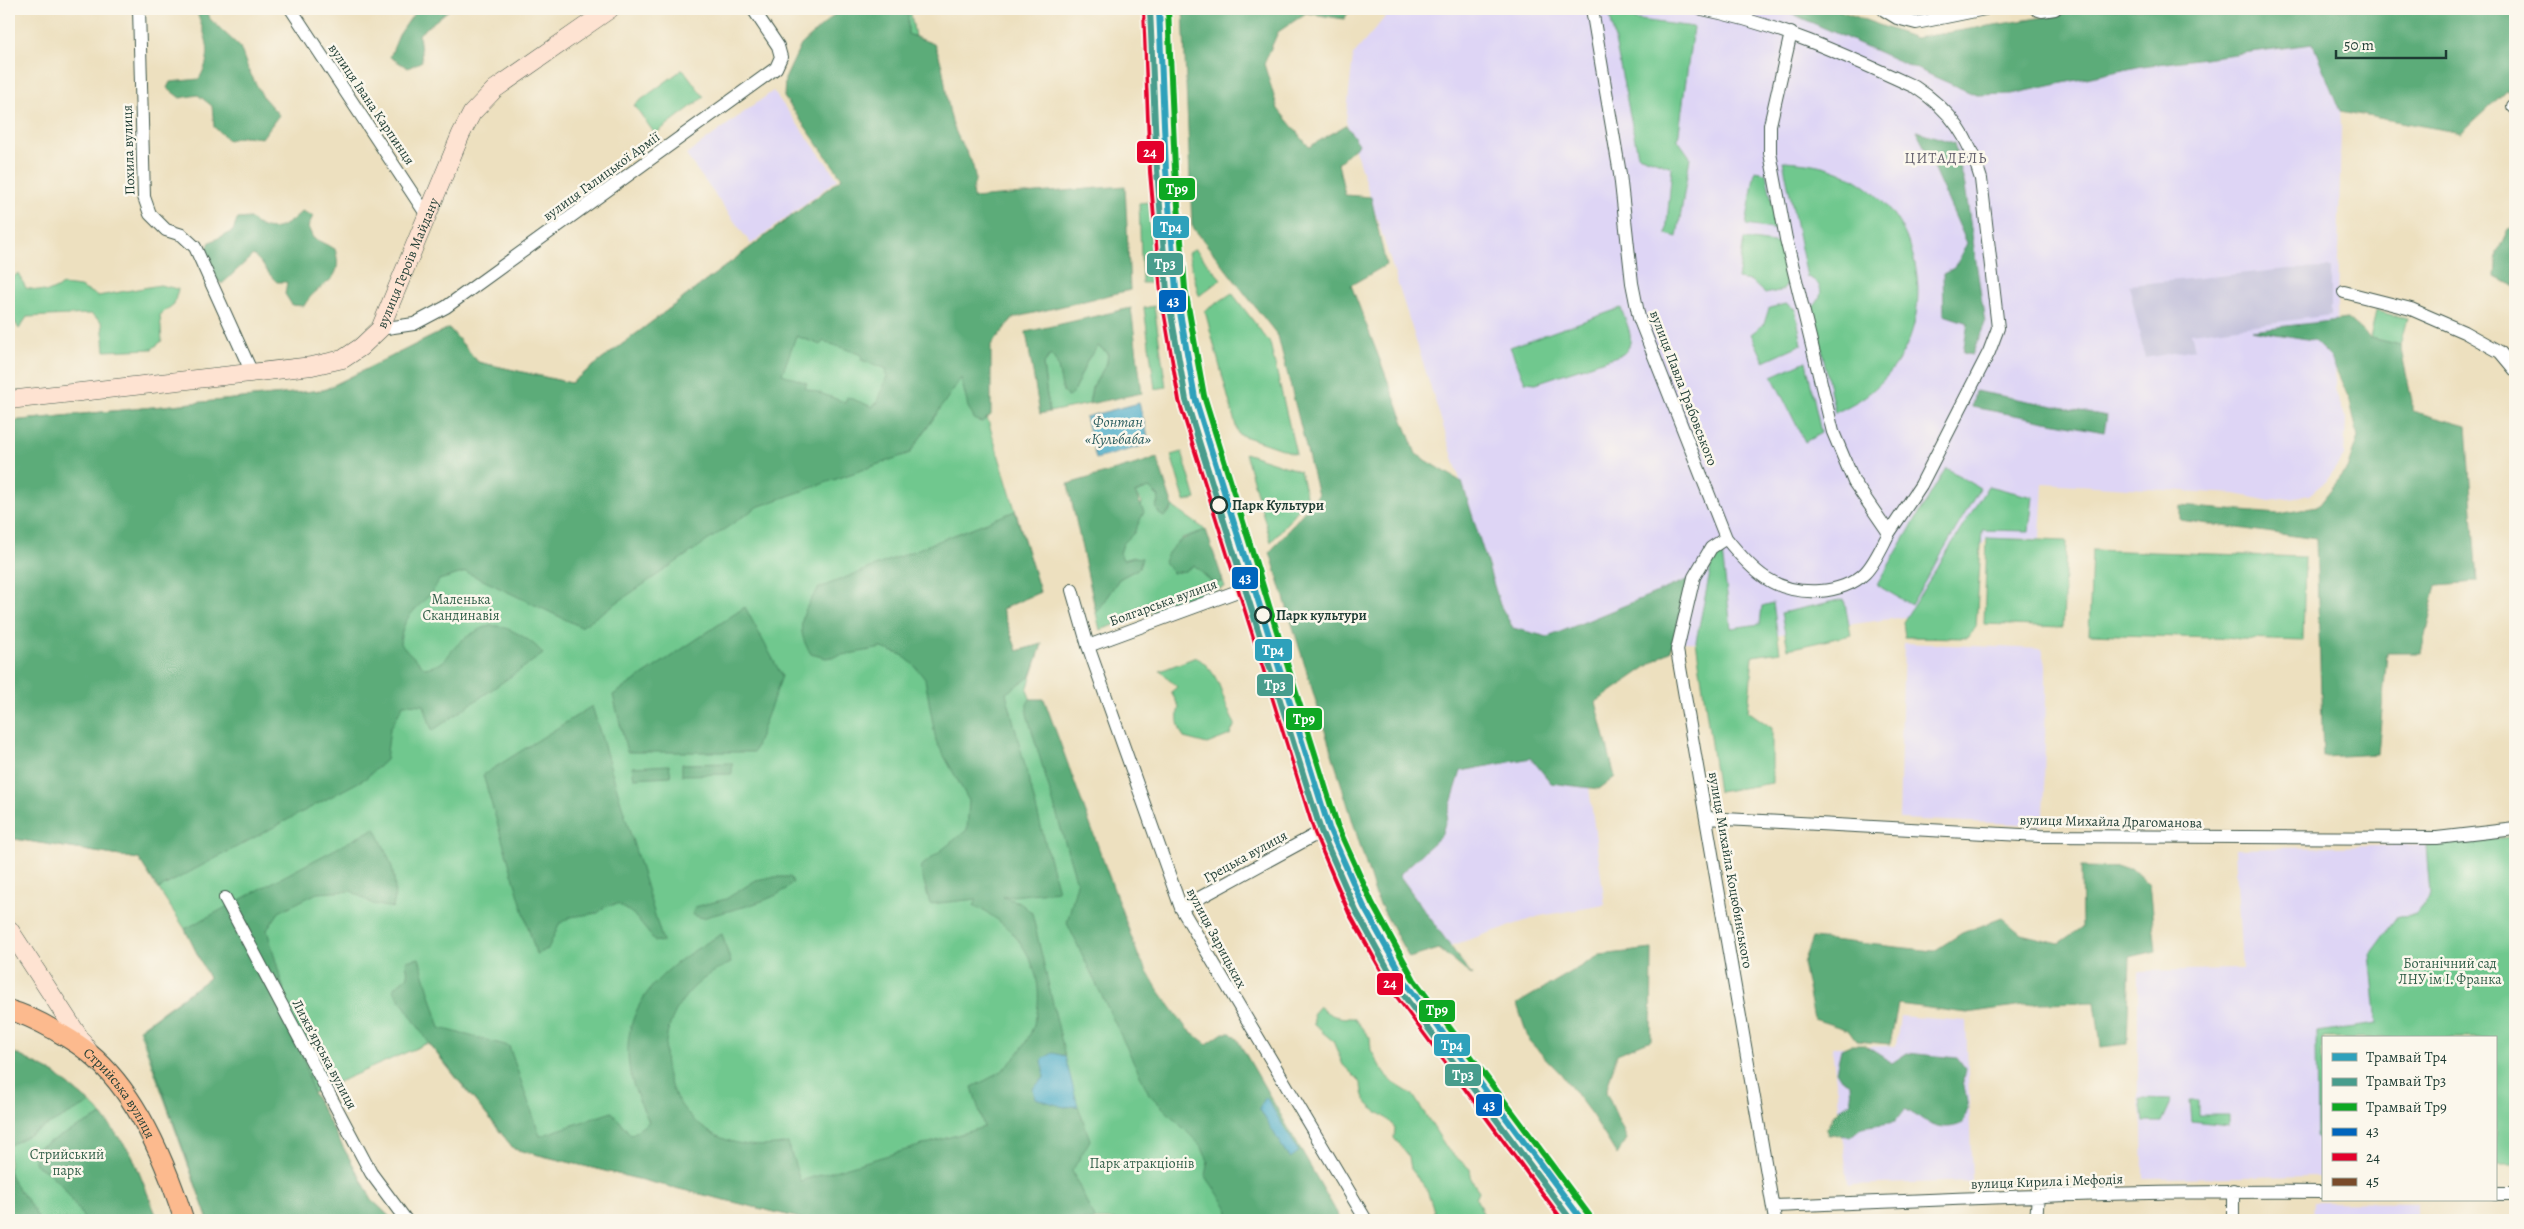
<svg xmlns="http://www.w3.org/2000/svg" width="2524" height="1229" font-family="Alegreya,serif">
<rect width="100%" height="100%" fill="#fbf7ec"/>
<filter id="ink" filterUnits="userSpaceOnUse"><feTurbulence type="fractalNoise" baseFrequency=".02" numOctaves="2"/><feDisplacementMap in="SourceGraphic" scale="10" xChannelSelector="R" yChannelSelector="G"/><feConvolveMatrix kernelMatrix="1 2 1 2 8 2 1 2 1" color-interpolation-filters="sRGB"/></filter>
<filter id="wash" filterUnits="userSpaceOnUse"><feTurbulence type="fractalNoise" baseFrequency=".0096" numOctaves="4" result="noise"/><feDisplacementMap in="SourceGraphic" scale="20" xChannelSelector="R" yChannelSelector="G"/><feGaussianBlur stdDeviation="1.12" result="paint"/><feColorMatrix in="noise" values="0 0 0 0 0 0 0 0 0 0 0 0 0 0 0 0 0 1.4 0 .05"/><feComposite in="paint" operator="in"/></filter>
<g filter="url(#wash)">
<rect width="100%" height="100%" fill="#ede0bf"/>
<path fill="#ded5f5" d="M1392,9H1782L1976,95L2012,94L2142,66L2313,44L2340,111L2341,128L2335,390L2346,419L2344,456L2326,481L2309,495L2270,501L2235,494L2043,483L2040,539L1987,538L1934,613L1715,643L1548,637L1513,628L1500,605L1346,121L1353,55Z
M773,91L838,179L751,244L686,155Z
M1904,643L2042,649L2046,664V696L2043,825L1899,819Z
M1531,758L1551,783L1589,788L1605,905L1540,916L1450,946L1399,875L1441,836L1461,771Z
M2511,837V884L2515,886V1165H2495V1038H2323V1176L2143,1178L2142,1126L2138,1098V971L2242,969L2235,849L2426,845Z
M1900,1016L1966,1021L1972,1181L1848,1185L1832,1047L1896,1046Z
M2313,1202L2417,1203V1220H2312Z"/>
<path fill="#c3c1db" d="M2331,268V315L2191,333L2195,349L2145,358L2129,285L2288,269Z"/>
<path fill="#70c88e" stroke="#488261" d="M864,9H910L980,394L1040,592L1002,609L1017,651L1042,644L1027,690L1145,998L1320,1220H808L514,1149L428,1043L313,1093L373,1201L393,1220H208L139,1029L209,978L185,929L139,859L9,838V456L12,421L324,390L449,328L478,362L571,383L842,178Z
M1610,16L1693,27L1678,140L1690,157L1677,237L1666,234L1672,167L1638,155Z
M683,69L704,97L655,134L634,105Z
M1783,161C1806,162 1828,165 1849,176C1929,218 1942,330 1874,389C1863,399 1849,406 1835,413L1813,307C1825,296 1823,282 1807,277Z
M1755,171L1766,173L1778,230L1746,225Z
M1149,202L1153,283H1142L1139,203Z
M1744,239L1781,244L1789,281L1783,290L1765,294L1751,281L1738,279Z
M1195,249L1221,279L1199,296L1188,253Z
M18,273L26,288L48,292L63,285L80,287L98,296L160,285L178,289L174,304L160,315L162,341L152,349L105,351L102,322L91,314L27,317L19,329L9,312V281Z
M1232,293L1270,343L1296,454L1238,434L1205,311Z
M1786,304L1795,309L1802,344L1764,361L1751,334L1764,324L1769,308Z
M1154,306L1166,387L1155,389L1144,308Z
M1621,308C1626,324 1638,341 1623,354L1536,383L1525,382L1510,347Z
M2376,311L2407,318L2400,345L2370,338Z
M1098,346L1108,353L1107,363L1092,388L1089,404L1049,412L1043,365L1051,354L1057,360L1063,392L1072,395L1088,359Z
M1806,361L1821,433L1805,442L1772,376Z
M1182,452L1196,499L1185,502L1171,455Z
M1245,453L1300,471L1307,499L1271,542Z
M1946,468L1980,488L1911,605L1877,585Z
M1988,486L2033,497L2029,531L1982,530L1976,627L1968,638L1905,637L1903,622Z
M1149,488L1159,497L1156,507L1169,513L1173,507L1206,530L1182,538L1185,571L1194,565L1214,584L1223,581L1225,587L1100,630L1096,613L1119,579L1139,568L1141,558L1134,557L1123,560L1120,553L1123,544L1134,533L1142,503L1135,493Z
M1987,538L2066,541L2063,627L1984,624Z
M2092,550L2305,557L2303,641L2089,634Z
M1722,552L1731,628L1760,624L1762,606L1773,603L1780,652L1753,656L1748,711L1772,728V783L1718,792L1696,641L1713,558Z
M1844,599L1851,635L1788,649L1781,613Z
M1196,657C1223,674 1220,699 1235,724L1230,735L1207,744L1184,738C1178,727 1176,718 1179,707L1171,692L1177,687L1160,671Z
M2511,837V884L2515,886V1165H2495V1038H2323V1138L2317,1137L2316,1032L2377,1024L2370,954L2398,916L2415,915L2430,895L2426,845Z
M1319,1006C1331,1017 1338,1018 1354,1018L1370,1038L1371,1050L1383,1072L1392,1082L1413,1095L1448,1150L1470,1169L1472,1181L1479,1191L1476,1198L1486,1220H1434L1431,1215L1434,1211L1426,1188L1411,1169L1409,1157L1394,1138L1395,1128C1382,1107 1362,1114 1361,1083L1343,1065L1333,1041L1314,1025L1313,1013Z
M9,1050L55,1074L97,1109L132,1155L158,1220H9Z
M2140,1099L2172,1100L2162,1122H2143Z
M2190,1101H2199V1115H2229V1125L2192,1121Z"/>
<path fill="#5cac79" stroke="#3e7456" fill-rule="evenodd" d="M196,9H207L210,19L240,47L248,69L263,97L279,115L262,138L245,136L228,140L214,127L212,106L198,95L180,98L167,88L170,82L199,79C216,50 204,37 196,9Z
M417,9H450L419,34L422,61L408,68L390,57L399,35Z
M832,9H908V34L934,44C949,72 943,108 958,137C965,151 973,159 975,176C976,184 971,187 973,198L1125,186L1130,290L1013,318L991,345V415L982,422L975,420L968,407L961,378L910,453L757,507L581,627L466,572L439,580C425,609 403,607 400,644L425,668C449,663 443,659 458,644C463,638 481,628 489,626C505,623 534,641 543,654L432,731L424,705L404,704L390,729L386,760L366,778L158,889L139,859L9,838V456L12,421L324,390L449,328L478,362L571,383L842,178L784,97L785,79L801,45L834,15ZM796,336L821,345L823,341L862,355L861,360L887,369L885,374L887,376L877,404L875,403L873,407L847,397L845,402L805,388L807,383L782,374Z
M1183,9H1351L1344,19L1306,13L1278,32L1264,64L1278,109L1309,147L1346,125L1359,144L1338,163L1345,195L1371,197L1386,265L1351,285L1416,454L1462,482L1500,605L1513,628L1548,637L1689,579L1671,650L1596,702L1615,777L1599,789L1551,783L1531,758L1461,771L1441,836L1399,875L1472,976L1439,949L1409,958L1376,897L1270,552L1318,495L1278,336L1192,226Z
M1781,9H1835L1915,38L2093,9H2515V96L2506,91L2461,133L2340,111L2313,44L2142,66L2012,94L1976,95Z
M1917,131L1954,143L1965,186L1985,323L1972,355L1963,353L1968,323L1944,315L1943,274L1955,268L1967,243Z
M302,211L313,216L308,227L313,238L335,249C346,285 317,281 304,306L292,305L285,294L287,282H277C267,274 264,263 253,255L222,284L213,277L205,253L210,242L233,231L237,219L250,218C269,237 285,228 302,211Z
M2515,227V286L2495,277L2497,253L2508,229Z
M1131,308L1142,393L1089,404L1092,388L1107,363L1108,353L1098,346L1088,359L1072,395L1067,397C1057,384 1063,365 1050,354L1043,365L1049,412L1040,414L1026,332Z
M2348,319L2370,338L2400,345L2412,401V411L2466,426L2477,582L2437,585L2421,653H2387L2378,754L2323,757L2316,539L2180,520V506L2279,514L2317,507L2347,469L2358,437L2350,401L2331,358L2313,340L2251,330Z
M1975,391L2107,416L2104,432L1972,407Z
M1157,458L1173,507L1164,517L1159,514L1156,507L1159,497L1149,488L1135,493L1144,512L1134,533L1123,544L1120,553L1123,560L1134,557L1142,558L1139,568L1119,579L1096,613L1068,484Z
M1015,511L1040,592L1002,609L1017,651L1042,644L1031,676L1006,693L1058,891L1003,897L1019,902L1032,913L1065,1056L1053,1053L1044,1078L1033,1088L1064,1107L1078,1106L1090,1140L1072,1171L1095,1220H808L514,1149L429,1043L393,989L408,976L406,961L419,958L440,1028L509,1046L540,1136L612,1112L631,1135L649,1122C642,1106 633,1089 630,1072C617,1002 668,964 722,934L731,963C615,1013 664,1168 788,1143L800,1181L984,1127L972,1087C984,1081 998,1075 1008,1065C1062,1011 1040,936 974,906L977,899L930,904L920,867L967,830L969,801L936,741L925,679L914,665L902,655L882,648L826,658L811,654C794,628 802,611 819,588Z
M1206,530L1223,581L1214,584L1194,565L1185,571L1173,573L1164,562C1172,541 1186,537 1206,530Z
M745,607L782,676L754,752H627L613,695Z
M1030,699H1044L1138,955L1157,988L1187,1029L1207,1044L1223,1033H1231L1237,1039L1341,1220H1229L1227,1207L1205,1175L1208,1161L1201,1146L1149,1094L1067,923L1077,883L1027,714V704Z
M592,706L663,942L655,941L633,914L618,904L606,906L598,913L570,917L559,924L548,949L536,954L483,775Z
M732,763V774L682,775V764Z
M669,765L671,776L634,778L632,767Z
M375,828C389,858 399,874 393,908L373,904L351,891L317,893L279,912L267,930L313,1093L373,1201L393,1220H208L141,1029L209,978L185,929Z
M2081,867L2131,868L2149,885L2156,951L2130,957L2127,1044L2101,1047L2095,1002L2037,1003L1967,1013L1898,1004L1890,1044L1856,1041L1848,1030L1814,1019L1803,963L1812,938L1934,951L1962,933L2002,918L2021,934L2059,943L2082,927Z
M771,877H790L793,882C779,902 727,910 703,918L692,915L695,907L726,899L756,880Z
M1652,949L1651,1040L1617,1054L1606,1092L1627,1139L1617,1155L1592,1115L1561,1074L1529,1041L1517,1004L1600,955Z
M1850,1045H1864L1892,1063L1907,1053L1957,1058L1965,1069L1963,1080L1968,1108L1963,1123C1941,1134 1924,1120 1905,1109L1895,1122L1862,1127L1851,1136L1828,1135L1826,1129L1834,1114L1851,1102L1850,1084L1841,1079L1836,1071L1841,1049Z
M9,1050L55,1074L90,1103L10,1145Z
M102,1115L132,1155L158,1220H85L64,1188L48,1172L37,1166L31,1151Z
M9,1170C14,1189 31,1201 39,1220H9Z"/>
<path fill="#49abc8" stroke="#34747e" d="M1139,403L1150,444L1096,459L1085,417Z
M1053,1053L1065,1056L1078,1106L1064,1107L1035,1098L1033,1088L1044,1078L1042,1059Z
M1266,1097L1299,1152L1289,1158L1259,1108Z"/>
</g>
<g filter="url(#ink)">
<g fill="none" stroke-linecap="round" stroke-linejoin="round">
<g stroke="#3e5549" stroke-width="14">
<path id="street" d="M139,9L144,197L150,214L166,230L182,235L195,247L252,373
M291,9L428,217
M1592,9L1620,174L1632,283L1639,318L1726,538C1753,572 1775,594 1820,591C1836,590 1854,584 1865,573C1875,563 1882,546 1889,533
M1702,9C1778,24 1845,55 1915,87C1952,111 1969,137 1981,179L1998,328L1989,352L1921,485L1889,533L1854,482L1833,432L1786,239L1770,153V125L1791,33
M2036,9L2042,11L2055,9
M1884,10L1897,18L1916,23L1985,9
M2513,106L2515,108
M2344,292L2411,309L2464,332L2500,352L2515,370
M380,329L414,324L446,307L776,68L781,57L778,46L753,9
M1726,538L1711,548L1694,577L1677,650L1775,1220
M1072,590L1088,646L1181,908L1366,1220
M1088,646L1249,587
M1706,818L2040,836L2437,838L2515,829
M225,898L371,1173L406,1220
M1181,908L1324,830
M2495,1194H2515
M1773,1206C1956,1199 2139,1190 2323,1192
M2036,1220L2038,1196
M2233,1220V1191"/>
</g>
<g stroke="#3e5549" stroke-width="19">
<g id="secondary">
<path d="M1154,9L1160,171L1171,292L1189,399L1324,830L1358,909L1402,987L1574,1220"/>
<path id="s1" d="M9,400L312,366L343,359L361,347L380,329L461,134L472,113L495,89L610,9"/>
<path d="M9,929L89,1052"/>
</g>
</g>
<g stroke="#3e5549" stroke-width="21">
<g id="primary">
<path id="s2" d="M9,1010C24,1014 40,1022 54,1030C66,1037 79,1044 89,1053C137,1092 166,1163 184,1220"/>
</g>
</g>
<use href="#street" stroke="#fff" stroke-width="12"/>
<use href="#secondary" stroke="#fee3d2" stroke-width="18"/>
<use href="#primary" stroke="#fcba8e" stroke-width="19"/>
<g stroke="#fbf7ec" stroke-width="10">
<path id="bus-1" d="M1154,9L1160,171L1171,292L1189,399L1324,830L1358,909L1402,987L1574,1220"/>
</g>
<g stroke="#fbf7ec" stroke-width="10">
<path id="bus-2" d="M1145,9L1151,172L1162,293L1180,400L1316,833L1350,913L1394,991L1563,1220"/>
</g>
<g stroke="#fbf7ec" stroke-width="10">
<path id="bus-3" d="M1163,9L1169,170L1180,291L1198,397L1332,827L1366,905L1409,982L1581,1215"/>
</g>
<use href="#bus-1" stroke="#0065bd" stroke-width="6"/>
<use href="#bus-2" stroke="#e4002b" stroke-width="6"/>
<use href="#bus-3" stroke="#7a4b2a" stroke-width="6"/>
<g stroke="#fbf7ec" stroke-width="10">
<path id="tram-1" d="M1159,9L1166,170L1176,290L1195,398L1329,828L1364,907L1407,985L1582,1220"/>
</g>
<g stroke="#fbf7ec" stroke-width="10">
<path id="tram-2" d="M1150,9L1157,170L1167,291L1186,400L1321,831L1356,911L1399,989L1571,1220"/>
</g>
<g stroke="#fbf7ec" stroke-width="10">
<path id="tram-3" d="M1168,9L1175,169L1185,289L1204,396L1337,825L1372,903L1414,980L1589,1215"/>
</g>
<use href="#tram-1" stroke="#2ea1bb" stroke-width="6"/>
<use href="#tram-2" stroke="#489d8d" stroke-width="6"/>
<use href="#tram-3" stroke="#0ea823" stroke-width="6"/>
</g>
</g>
<g fill="#fbf7ec" stroke="#1f3d34" stroke-width="2.5">
<circle cx="1219" cy="505" r="8"/>
<circle cx="1263" cy="615" r="8"/>
</g>
<g text-anchor="middle" stroke-width="5" stroke-linejoin="round" paint-order="stroke">
<g font-size="14" fill="#1f3d34" stroke="#fbf7ec">
<text transform="translate(372 104) rotate(56)" y="5">вулиця Івана Карпинця</text>
<text transform="translate(128 150) rotate(-92)" y="5">Похила вулиця</text>
<text transform="translate(601 176) rotate(-36)" y="5">вулиця Галицької Армії</text>
<text dy="5" stroke="none"><textPath href="#s1" startOffset="456">вулиця Героїв Майдану</textPath></text>
<text transform="translate(1684 388) rotate(69)" y="5">вулиця Павла Грабовського</text>
<text transform="translate(1163 602) rotate(-20)" y="5">Болгарська вулиця</text>
<text transform="translate(2111 821) rotate(1)" y="5">вулиця Михайла Драгоманова</text>
<text transform="translate(1245 856) rotate(-29)" y="5">Грецька вулиця</text>
<text transform="translate(1731 870) rotate(80)" y="5">вулиця Михайла Коцюбинського</text>
<text transform="translate(1217 938) rotate(62)" y="5">вулиця Зарицьких</text>
<text transform="translate(325 1054) rotate(62)" y="5">Лижвʼярська вулиця</text>
<text dy="5" stroke="none"><textPath href="#s2" startOffset="142">Стрийська вулиця</textPath></text>
<text transform="translate(2047 1181) rotate(-2)" y="5">вулиця Кирила і Мефодія</text>
</g>
<g font-size="14" font-weight="bold" fill="#1f3d34" stroke="#fbf7ec" text-anchor="start">
<text x="1232" y="510">Парк Культури</text>
<text x="1276" y="620">Парк культури</text>
</g>
<g font-size="14" fill="#33604a" stroke="#fbf7ec">
<text x="461" y="604">Маленька<tspan x="461" dy="16">Скандинавія</tspan></text>
<text x="2450" y="968">Ботанічний сад<tspan x="2450" dy="16">ЛНУ ім І. Франка</tspan></text>
<text x="67" y="1159">Стрийський<tspan x="67" dy="16">парк</tspan></text>
<text x="1142" y="1168">Парк атракціонів</text>
</g>
<g font-size="15" letter-spacing="1" fill="#66636f" stroke="#fbf7ec">
<text x="1946" y="163">ЦИТАДЕЛЬ</text>
</g>
<g font-size="15" font-style="italic" fill="#2c5e60" stroke="#fbf7ec">
<text x="1118" y="427">Фонтан<tspan x="1118" dy="17">«Кульбаба»</tspan></text>
</g>
</g>
<g stroke="#fbf7ec" stroke-width="2">
<rect x="1136" y="140" width="29" height="24" rx="5" fill="#e4002b"/>
<rect x="1158" y="177" width="38" height="24" rx="5" fill="#0ea823"/>
<rect x="1152" y="215" width="38" height="24" rx="5" fill="#2ea1bb"/>
<rect x="1146" y="252" width="38" height="24" rx="5" fill="#489d8d"/>
<rect x="1158" y="289" width="29" height="24" rx="5" fill="#0065bd"/>
<rect x="1231" y="566" width="28" height="24" rx="5" fill="#0065bd"/>
<rect x="1254" y="638" width="39" height="24" rx="5" fill="#2ea1bb"/>
<rect x="1256" y="673" width="38" height="24" rx="5" fill="#489d8d"/>
<rect x="1285" y="707" width="38" height="24" rx="5" fill="#0ea823"/>
<rect x="1376" y="972" width="28" height="24" rx="5" fill="#e4002b"/>
<rect x="1418" y="999" width="38" height="24" rx="5" fill="#0ea823"/>
<rect x="1433" y="1033" width="38" height="24" rx="5" fill="#2ea1bb"/>
<rect x="1444" y="1063" width="38" height="24" rx="5" fill="#489d8d"/>
<rect x="1475" y="1093" width="28" height="24" rx="5" fill="#0065bd"/>
</g>
<g font-size="14" text-anchor="middle" font-weight="bold" fill="#fff">
<text x="1150" y="157">24</text>
<text x="1177" y="194">Тр9</text>
<text x="1171" y="232">Тр4</text>
<text x="1165" y="269">Тр3</text>
<text x="1173" y="306">43</text>
<text x="1245" y="583">43</text>
<text x="1273" y="655">Тр4</text>
<text x="1275" y="690">Тр3</text>
<text x="1304" y="724">Тр9</text>
<text x="1390" y="988">24</text>
<text x="1437" y="1015">Тр9</text>
<text x="1452" y="1050">Тр4</text>
<text x="1463" y="1080">Тр3</text>
<text x="1489" y="1110">43</text>
</g>
<rect width="2524" height="1229" fill="none" stroke="#fbf7ec" stroke-width="30"/>
<rect x="2322" y="1036" width="175" height="165" fill="#fbf7ec" stroke="#a3ada2"/>
<rect x="2332" y="1053" width="25" height="8" fill="#2ea1bb" stroke="#a3ada2"/>
<text x="2366" y="1062" font-size="15" fill="#1f3d34">Трамвай Тр4</text>
<rect x="2332" y="1078" width="25" height="8" fill="#489d8d" stroke="#a3ada2"/>
<text x="2366" y="1086" font-size="15" fill="#1f3d34">Трамвай Тр3</text>
<rect x="2332" y="1103" width="25" height="8" fill="#0ea823" stroke="#a3ada2"/>
<text x="2366" y="1112" font-size="15" fill="#1f3d34">Трамвай Тр9</text>
<rect x="2332" y="1128" width="25" height="8" fill="#0065bd" stroke="#a3ada2"/>
<text x="2366" y="1136" font-size="15" fill="#1f3d34">43</text>
<rect x="2332" y="1153" width="25" height="8" fill="#e4002b" stroke="#a3ada2"/>
<text x="2366" y="1162" font-size="15" fill="#1f3d34">24</text>
<rect x="2332" y="1178" width="25" height="8" fill="#7a4b2a" stroke="#a3ada2"/>
<text x="2366" y="1186" font-size="15" fill="#1f3d34">45</text>
<path d="M2336 50v8h110v-8" fill="none" stroke="#1f3d34" stroke-width="2.5"/>
<text x="2344" y="50" font-size="15" fill="#1f3d34" stroke="#fbf7ec" stroke-width="4" paint-order="stroke">50 m</text>
</svg>
